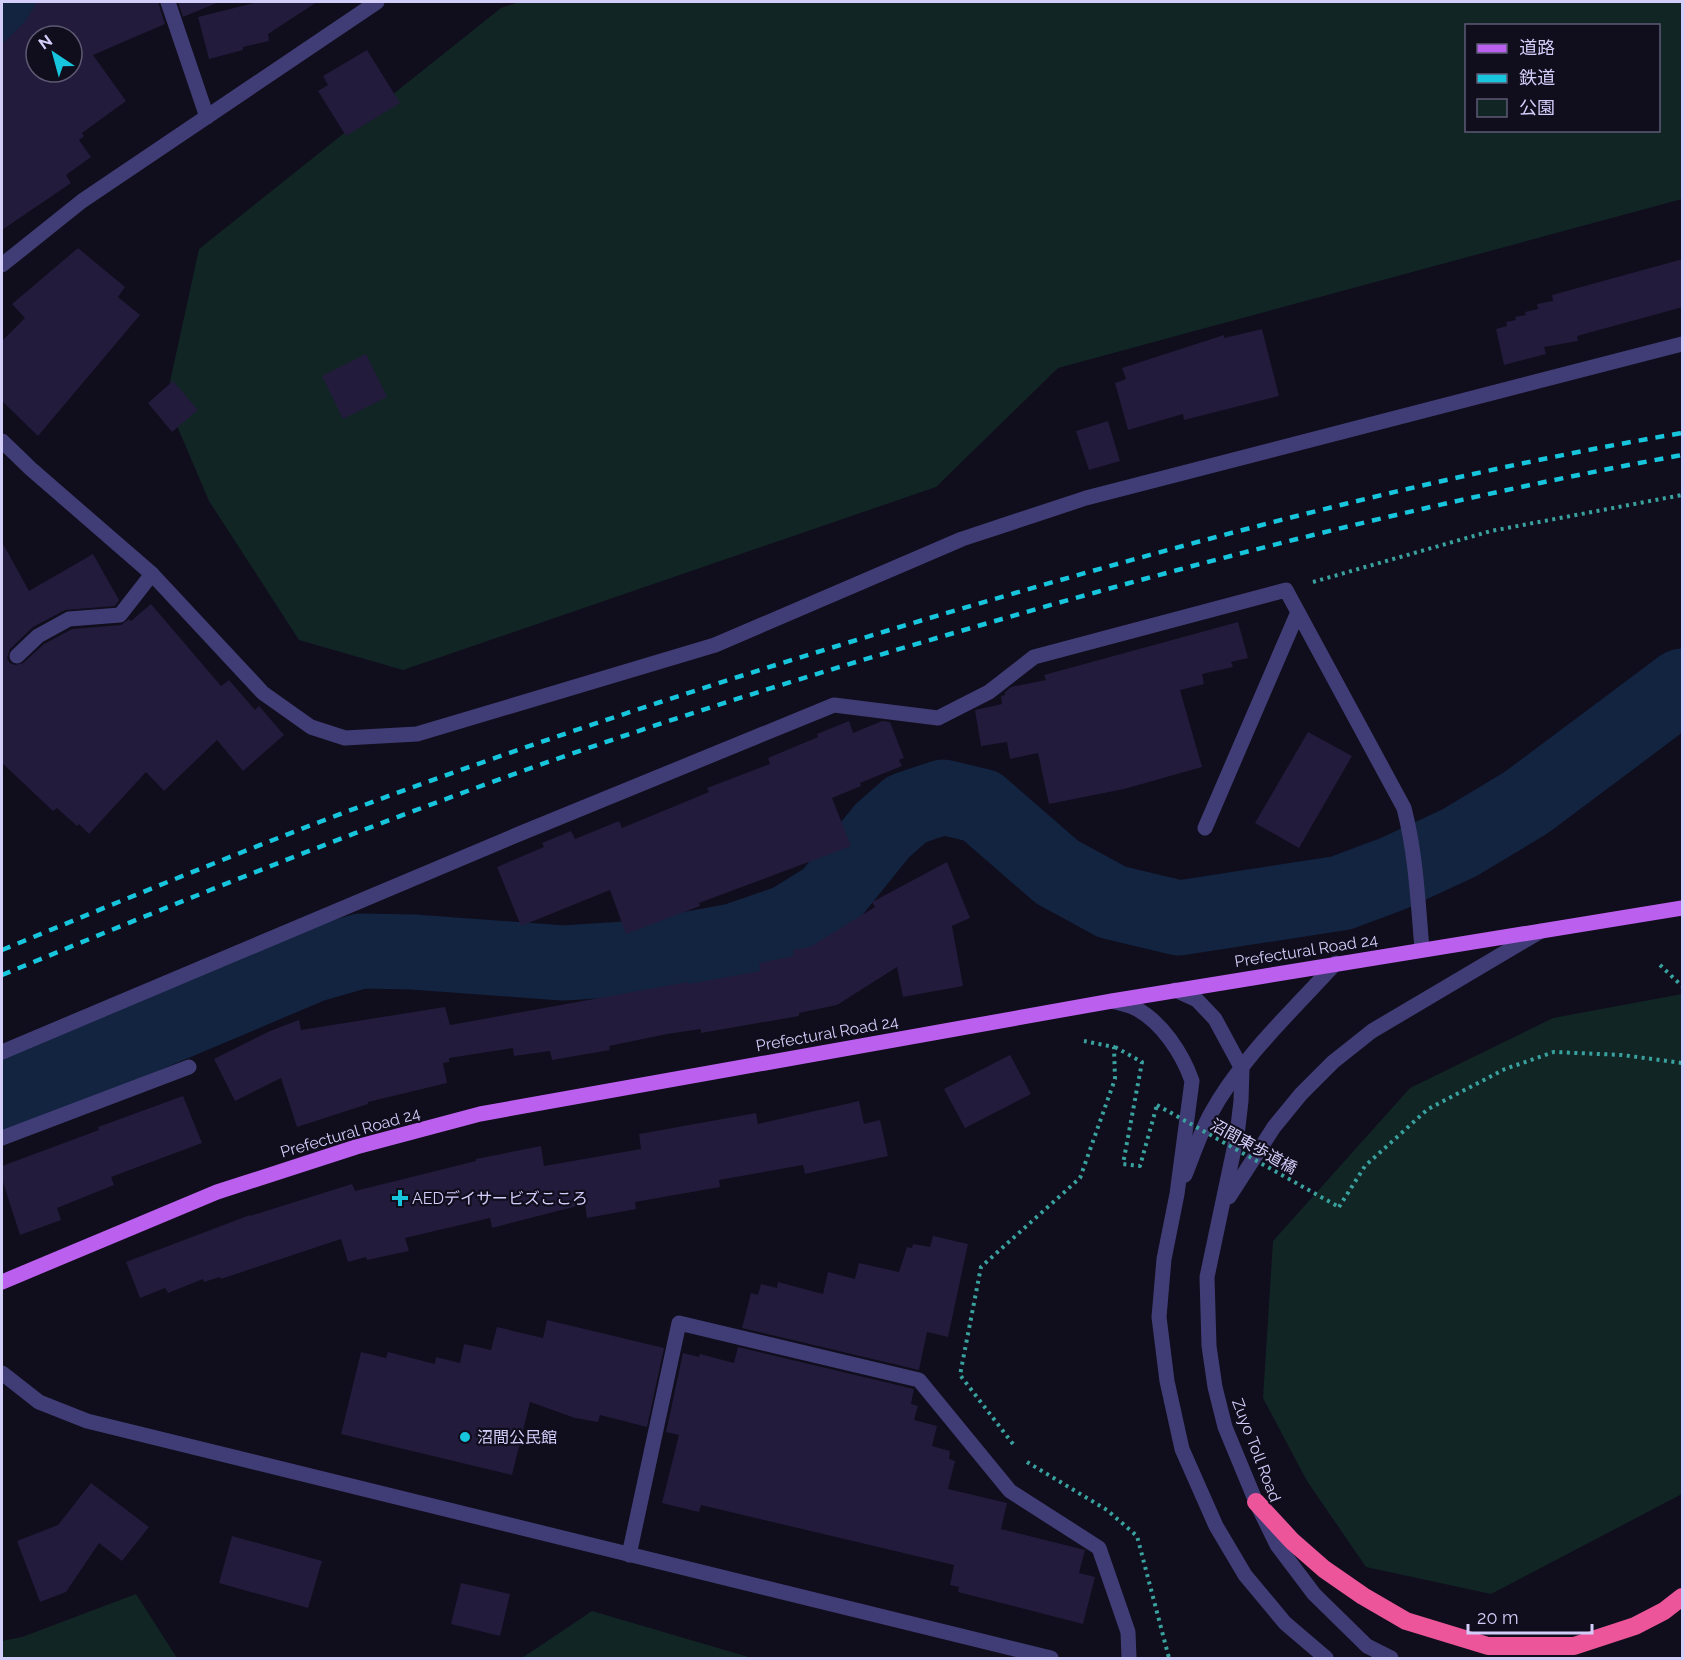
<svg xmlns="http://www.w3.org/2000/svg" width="1684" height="1660" font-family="Raleway,'Noto Sans JP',sans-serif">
<rect width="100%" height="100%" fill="#100d1c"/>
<path fill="#112525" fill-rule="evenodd" d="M519,2H1682V199L1058,368L936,487L403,670L299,640L209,501L166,400L199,249L501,8ZM1466,26H1658V130H1466Z
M1682,994V1494L1491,1594L1366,1567L1307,1481L1263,1398L1273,1241L1410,1088L1553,1018Z
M136,1594L177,1658H2V1641L22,1637Z
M592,1611L752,1658H522Z"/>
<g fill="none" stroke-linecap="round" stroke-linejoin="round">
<path stroke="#122440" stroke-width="75" d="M2,32L12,20L20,2
M2,1096L312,965L361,951L413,952L563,963L641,958L734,941L789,922L828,898L882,831L907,809L943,797L981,806L1057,872L1112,902L1179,918L1341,893L1392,874L1459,843L1527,802L1682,686"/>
</g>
<path fill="#221b3b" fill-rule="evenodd" d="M37,2H158L165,24L93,55L126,101L82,133L84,136L79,140L91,157L66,175L71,183L2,230V44L24,23ZM36,36H72V72H36Z
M178,2H219L183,17Z
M258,2H317L268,34L269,41L243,47V50L209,59L198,17Z
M367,50L400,103L346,136L318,91L328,85L323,76Z
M78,248L125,287L118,297L140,315L38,436L2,401V341L25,318L12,304Z
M1683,259V307L1577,336L1578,341L1544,347L1546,354L1504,365L1496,329L1507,326L1506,322L1516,320L1515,317L1526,315L1525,312L1538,309L1537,304L1553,301L1552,295Z
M1262,329L1279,396L1184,420L1183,414L1128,430L1115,383L1126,379L1122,368L1224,335V338Z
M366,354L387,397L343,419L322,376Z
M173,381L198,410L172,432L148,403Z
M1108,421L1120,461L1089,470L1076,431Z
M2,542L29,591L93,554L119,600L115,606L65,610L33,627L10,649L7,658L10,663L15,665L23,663L44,644L72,629L121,625L129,619L131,621L151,604L221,686L229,680L255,710L259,706L284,735L243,771L217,740L164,791L146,772L89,834L79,824L77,826L57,808L53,811L2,763Z
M1238,622L1248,658L1231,662L1233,667L1202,674L1204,684L1180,690L1202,767L1124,789L1049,804L1038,753L1010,759L1007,742L981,746L975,710L1002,704L1001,696L1005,695V692L1011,687L1046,680L1044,675Z
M849,721L853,733L882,721L890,722L904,758L899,760L902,766L860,783L861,786L832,798L851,846L699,903L700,906L626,934L610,890L521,926L497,867L544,847L542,843L571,831L575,839L619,821L622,828L709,792L707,788L770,764L768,758L818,737L817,734Z
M1308,732L1352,756L1299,848L1255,823Z
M947,862L970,918L952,926L963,986L903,997L897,967L837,1005L799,1013V1016L701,1033V1029L667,1034L609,1046L610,1050L552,1060L550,1051L514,1056L513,1048L449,1058V1062L443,1063L447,1083L368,1102V1104L297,1127L281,1078L235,1101L214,1059L270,1031L299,1020L301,1030L445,1007L450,1025L688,982L689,984L760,971L759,963L794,956L793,950L810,947L875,907L872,902Z
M1010,1055L1031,1094L965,1128L944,1089Z
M183,1096L202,1143L111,1177L114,1185L57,1208L61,1220L20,1235L2,1179V1166L99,1130L98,1127Z
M859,1101L864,1124L880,1120L888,1156L805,1174L803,1165L719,1180L720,1187L635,1202L636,1209L587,1218L585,1204L492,1228L490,1218L405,1238L409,1251L367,1260L366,1257L348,1262L341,1239L221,1279L220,1277L204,1282L203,1279L168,1293L165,1288L140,1298L126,1262L250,1215V1216L352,1184L355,1191L476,1161V1159L541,1146L544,1166L641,1149L639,1134L756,1113L758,1124Z
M933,1236L968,1244L948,1337L927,1332L919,1370L742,1328L751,1293L758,1295L761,1284L777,1288L778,1282L823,1294L828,1272L855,1279L859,1263L899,1272L907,1247L912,1248L913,1244L930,1247Z
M547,1320L664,1348L647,1427L600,1415L598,1422L575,1418L530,1402L512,1475L341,1434L361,1352L386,1358L388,1352L435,1364L436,1357L460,1363L464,1344L491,1350L497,1327L543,1338Z
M738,1347L914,1389L911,1404L918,1406L914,1420L937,1426L932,1446L950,1451L949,1459L955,1461L948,1489L1007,1503L1001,1529L1085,1550L1079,1573L1095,1577L1083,1624L958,1592L959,1587L950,1585L954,1565L701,1505L699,1512L662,1503L679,1435L666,1432L683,1353L699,1357L700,1354L734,1363Z
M91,1483L149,1527L122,1561L99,1543L66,1592L40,1602L17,1541L58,1525Z
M232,1536L322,1561L308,1608L219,1583Z
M461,1583L510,1594L500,1636L451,1624Z"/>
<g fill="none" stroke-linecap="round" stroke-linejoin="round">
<path stroke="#39a29e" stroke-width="4" stroke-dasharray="3 4.5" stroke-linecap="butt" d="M1313,582L1491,531L1682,495
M1660,965L1682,986
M1115,1047L1142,1062L1123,1164L1140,1166L1157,1105
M1339,1207L1365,1166L1428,1109L1505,1069L1554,1052L1622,1055L1682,1063
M1013,1444L960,1375L981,1267L1080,1178L1115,1079L1114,1047L1084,1041
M1027,1462L1107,1510L1137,1536L1169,1658"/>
<path stroke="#403d76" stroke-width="15" d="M168,2L207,117
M17,656L38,636L69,619L120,615L152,574
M2,1138L189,1067
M629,1555L679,1323L919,1380L1010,1491L1099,1548L1128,1632L1129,1658"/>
<path stroke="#403d76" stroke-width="15" d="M2,265L82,201L377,2
M2,441L31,469L152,574L263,693L311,727L345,738L417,734L715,645L962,539L1086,498L1682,344
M1205,828L1298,612
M2,1052L519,834L834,705L938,718L989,692L1034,657L1286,590L1404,808C1416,854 1418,903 1422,949"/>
<path stroke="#403d76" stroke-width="15" d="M1175,990L1197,1000L1215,1019L1242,1069L1241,1101L1237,1135L1207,1277L1209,1346L1215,1387L1225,1427L1256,1502L1277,1545L1314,1594L1367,1646L1391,1658
M1112,1001C1119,1003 1128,1005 1135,1008C1162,1022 1182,1053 1192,1081L1177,1194L1164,1259L1159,1317L1167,1381L1182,1449L1216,1526L1245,1575L1285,1623L1326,1658
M1185,1175C1193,1155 1200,1134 1210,1115C1240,1059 1293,1010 1336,963
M1229,1197L1274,1127L1301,1094L1333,1062L1372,1031L1541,931
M2,1373L39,1402L87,1421L1051,1658"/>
<path stroke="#bb60ee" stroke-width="15" d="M2,1282L217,1192L356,1147L480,1114L1112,1001L1682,908"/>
<path stroke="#ed559b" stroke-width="18" d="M1256,1502L1292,1541L1324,1569L1363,1596L1406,1621L1488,1646H1574L1635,1626L1664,1611L1682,1597"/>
<path stroke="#17c5dc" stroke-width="4.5" stroke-dasharray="9 8" stroke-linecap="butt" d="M2,950C152,888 302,826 455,772C658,700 863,636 1071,577C1272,520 1476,468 1682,433
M2,975C152,913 302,852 454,796C634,729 818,672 1002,619C1226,554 1453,497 1682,455"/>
<path stroke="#39a29e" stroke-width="4" stroke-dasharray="3 4.5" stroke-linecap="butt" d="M1157,1105L1339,1207"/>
</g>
<g fill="#17c5dc" stroke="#100d1c" stroke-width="2">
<path d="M397 1189h6v6h6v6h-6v6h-6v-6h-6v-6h6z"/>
<circle cx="465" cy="1437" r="6"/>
</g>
<g text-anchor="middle" stroke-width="4.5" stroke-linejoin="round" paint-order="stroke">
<g font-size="16" fill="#d3cdfa" stroke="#100d1c">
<text transform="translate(1306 950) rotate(-9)" y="6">Prefectural Road 24</text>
<text transform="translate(827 1033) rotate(-10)" y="6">Prefectural Road 24</text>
<text transform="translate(350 1132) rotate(-16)" y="6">Prefectural Road 24</text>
<text transform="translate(1254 1146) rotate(29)" y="6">沼間東歩道橋</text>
<text transform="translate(1257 1450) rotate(69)" y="6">Zuyo Toll Road</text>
</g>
<g font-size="16" fill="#d3cdfa" stroke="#100d1c" text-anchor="start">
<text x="412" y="1204">AEDデイサービズこころ</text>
<text x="477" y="1443">沼間公民館</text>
</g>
</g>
<rect width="1684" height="1660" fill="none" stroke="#d3cdfa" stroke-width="6"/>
<rect x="1465" y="24" width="195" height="108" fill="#100d1c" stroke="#5e5a75" stroke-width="1.5"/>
<rect x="1477" y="44" width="30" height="9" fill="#bb60ee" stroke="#5e5a75" stroke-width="1.5"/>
<text x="1519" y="54" font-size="18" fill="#d3cdfa">道路</text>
<rect x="1477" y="74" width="30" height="9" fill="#17c5dc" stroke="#5e5a75" stroke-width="1.5"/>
<text x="1519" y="84" font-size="18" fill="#d3cdfa">鉄道</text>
<rect x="1477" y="99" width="30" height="18" fill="#112525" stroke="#5e5a75" stroke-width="1.5"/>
<text x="1519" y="114" font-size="18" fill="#d3cdfa">公園</text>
<g transform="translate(54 54) rotate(324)"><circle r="28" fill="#100d1c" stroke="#5e5a75" stroke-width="1.5"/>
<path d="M0-4.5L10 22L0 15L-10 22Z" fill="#17c5dc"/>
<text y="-9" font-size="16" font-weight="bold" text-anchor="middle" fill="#d3cdfa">N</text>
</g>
<path d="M1468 1624v9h124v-9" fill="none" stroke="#d3cdfa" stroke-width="3"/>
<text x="1477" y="1624" font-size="18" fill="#d3cdfa" stroke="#100d1c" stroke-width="4.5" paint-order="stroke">20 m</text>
</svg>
